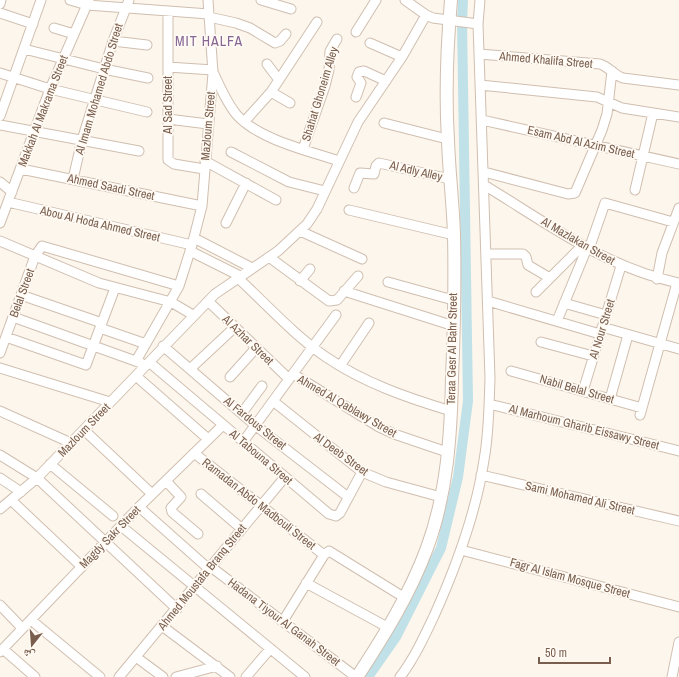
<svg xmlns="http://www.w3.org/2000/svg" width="679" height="677" font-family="'Archivo Narrow','Noto Naskh Arabic',sans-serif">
<rect width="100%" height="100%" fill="#fdf6ec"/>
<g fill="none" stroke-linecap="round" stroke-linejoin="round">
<path stroke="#bfe1e7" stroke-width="10" d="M368,677L396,637L441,548L458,477L468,401L462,21L463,0"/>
<g stroke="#d0bfb0" stroke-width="11">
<path id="minor" d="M70,0L87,5L209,14
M261,0L291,9
M405,0L426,15L433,18L478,24
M0,4L1,0
M168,11V160L174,164L204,169
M0,13L33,24
M209,17L236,23L250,28L275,43L280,41L286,34
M54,28L74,34
M356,32L376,0
M113,41L147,45
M370,43L402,57
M24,49L104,69L148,78
M479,54L600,64C609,67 614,75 623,78L679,85
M267,64L279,80
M168,67L213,70
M0,73L50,89L147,112
M214,74C220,87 227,103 236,114C257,139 309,151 339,161
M480,85L597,97L622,108L679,117
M271,92L290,103
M356,97L361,83L357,77L359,72L364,71L386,81
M0,116L41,0
M168,119L208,124
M482,120L679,164
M244,122L271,92L317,22
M384,123L447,139
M0,125L139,151
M303,149L325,86L329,70L330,51L337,39
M231,152L289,182L325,191
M205,161L276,200
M21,169L202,206
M484,172L568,194L575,193L602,130L607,114L612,71
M73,179L82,140L113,41L129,0
M0,182L12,192
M484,185C547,223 606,268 679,283
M354,188L360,173L374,174L376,166L379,163L450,179
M635,190L653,113
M8,202L192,245
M349,210L454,235
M0,223L50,89L89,0
M226,223L246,183
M300,231L362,259
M194,238L252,268
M0,241L99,283L171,302L193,315
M589,249L605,203L673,222
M190,251L240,276
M486,254H523L526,257L528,265L550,278
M269,257L329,301L337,300L358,276
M238,278C266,304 295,336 326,357C364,383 408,398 451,411
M657,279L662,253L679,208
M300,281L310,269
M388,282L453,300
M344,291L454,326
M536,292L582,246
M21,295L102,323
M208,301L289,379
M488,301L600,334
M564,303L606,315
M13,317L141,363
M557,321L587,248
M602,327L679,349
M100,328L146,344
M6,337L86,365L115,288
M541,342L593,356
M163,346L255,425L348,497
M0,353L35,256L42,246L179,286
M136,361L179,286L192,245L202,206L213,73L208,0
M149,362L329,514L336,516L340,513L362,472
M340,366L369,323
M0,368L110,402
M190,369L235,327
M511,371L642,408
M293,374L379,427L394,434L447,452
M136,376L208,439
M230,377L256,348
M583,391L621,266
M610,399L628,335
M273,401L362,472L386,482L441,497
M489,404L679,451
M0,411L71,443
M242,413L262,386
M640,415L677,283
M84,430L152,494
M243,442L336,315
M194,453L324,555
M0,455L37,478L177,609
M50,464L113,516
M481,475L679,521
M0,478L21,492
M166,481L181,497L171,508L172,512L198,534
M201,494L242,529
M11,500L82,567
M139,507L209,569
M0,509L37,478L215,294L278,251L307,224L317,209L358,122L402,57L426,15
M121,526L305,677
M461,550L679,607
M211,567L356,677
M306,583L389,628
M0,605L22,628
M31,620L100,677
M283,621L324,555L329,551L405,598
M162,626L230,677
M3,649L35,677
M0,652L139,507L223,425
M136,657L163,677
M119,677L285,477
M176,677L217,666
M246,677L270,649
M400,677C414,659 424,637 434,616C456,567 476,514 484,460C489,433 489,405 490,378L478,24L480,0
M672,677L679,642"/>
</g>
<g stroke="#d0bfb0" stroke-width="14">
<path id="tertiary" d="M357,677C384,636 410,594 427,548C447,494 451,435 452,378C454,331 455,282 454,235C453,203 449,172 448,140C445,93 447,47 451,0"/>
</g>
<use href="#minor" stroke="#fff" stroke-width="9"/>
<use href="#tertiary" stroke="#fff" stroke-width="12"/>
</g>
<g text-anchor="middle" stroke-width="3.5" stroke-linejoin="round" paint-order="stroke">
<g font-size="12" fill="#795e4d" stroke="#fffaf3">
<text transform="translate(546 60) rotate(5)" y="4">Ahmed Khalifa Street</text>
<text transform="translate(99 89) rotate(-73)" y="4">Al Imam Mohamed Abdo Street</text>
<text transform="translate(320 94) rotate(-73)" y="4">Shahat Ghoneim Alley</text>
<text transform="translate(168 105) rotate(-90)" y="4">Al Sad Street</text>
<text transform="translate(43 111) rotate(-69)" y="4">Makkah Al Makrama Street</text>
<text transform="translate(208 126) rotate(-85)" y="4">Mazloum Street</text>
<text transform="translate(581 142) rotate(13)" y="4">Esam Abd Al Azim Street</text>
<text transform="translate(416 171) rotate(13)" y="4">Al Adly Alley</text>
<text transform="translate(111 187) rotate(12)" y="4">Ahmed Saadi Street</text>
<text transform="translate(100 224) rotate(13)" y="4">Abou Al Hoda Ahmed Street</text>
<text transform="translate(578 241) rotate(30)" y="4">Al Mazlakan Street</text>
<text transform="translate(22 293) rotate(-70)" y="4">Belal Street</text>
<text transform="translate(602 329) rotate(-73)" y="4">Al Nour Street</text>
<text transform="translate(248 340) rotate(44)" y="4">Al Azhar Street</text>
<text transform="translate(452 349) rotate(-89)" y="4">Teraa Gesr Al Bahr Street</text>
<text transform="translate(577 389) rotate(16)" y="4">Nabil Belal Street</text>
<text transform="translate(347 406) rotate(30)" y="4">Ahmed Al Qablawy Street</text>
<text transform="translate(255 423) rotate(39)" y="4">Al Fardous Street</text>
<text transform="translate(584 427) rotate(14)" y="4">Al Marhoum Gharib Eissawy Street</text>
<text transform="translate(84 430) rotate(-46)" y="4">Mazloum Street</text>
<text transform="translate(341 454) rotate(36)" y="4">Al Deeb Street</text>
<text transform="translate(261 457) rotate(40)" y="4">Al Tabouna Street</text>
<text transform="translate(580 498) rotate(13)" y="4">Sami Mohamed Ali Street</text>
<text transform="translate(259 504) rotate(38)" y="4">Ramadan Abdo Madbouli Street</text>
<text transform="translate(110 537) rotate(-46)" y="4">Magdy Sakr Street</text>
<text transform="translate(202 577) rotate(-51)" y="4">Ahmed Moustafa Branq Street</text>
<text transform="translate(570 578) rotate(15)" y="4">Fagr Al Islam Mosque Street</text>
<text transform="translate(284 622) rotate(37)" y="4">Hadana Tiyour Al Ganah Street</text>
</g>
<g font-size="14" letter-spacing="1" fill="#866694" stroke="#fffaf3">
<text x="209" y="46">MIT HALFA</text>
</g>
</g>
<g transform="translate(32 645) rotate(197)" stroke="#fffaf3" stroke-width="3" paint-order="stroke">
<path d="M0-3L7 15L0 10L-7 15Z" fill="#795e4d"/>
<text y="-6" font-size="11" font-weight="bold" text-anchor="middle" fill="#795e4d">ش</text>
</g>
<path d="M539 657v6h71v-6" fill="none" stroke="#795e4d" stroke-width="2"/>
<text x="545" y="657" font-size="12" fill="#795e4d" stroke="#fffaf3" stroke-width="3" paint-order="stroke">50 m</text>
</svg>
